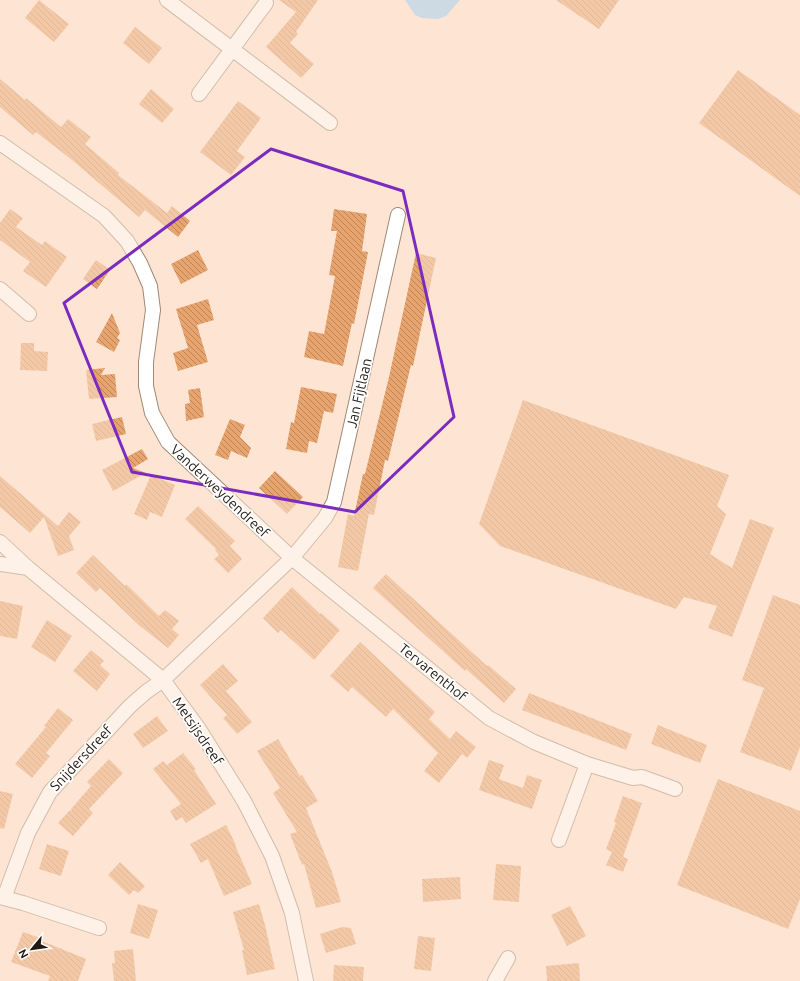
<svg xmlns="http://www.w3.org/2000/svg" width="800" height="981" font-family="Ubuntu,sans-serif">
<defs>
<pattern id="building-back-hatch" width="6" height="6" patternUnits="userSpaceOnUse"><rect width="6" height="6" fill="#e7a46f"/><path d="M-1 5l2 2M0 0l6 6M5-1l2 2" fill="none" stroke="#bb855a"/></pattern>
</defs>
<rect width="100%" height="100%" fill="#fee5d3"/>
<path fill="#92c9f5" d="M405,0H460L446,16L438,19L422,18L415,15Z"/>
<path fill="url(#building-back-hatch)" d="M39,0L69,24L54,42L25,18Z
M279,0H318L296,32L298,34L290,43L314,64L301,78L266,47L296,12Z
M556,0H619L599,29Z
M135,27L162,48L149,64L123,43Z
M738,70L800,115V196L699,123Z
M0,79L25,100L26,98L61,127L68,119L91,137L85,144L119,173L118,175L167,213L172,206L190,221L178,237L145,210L139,217L72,160L36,132L33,135L0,107Z
M151,89L174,109L162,123L139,104Z
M238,101L261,118L237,151L245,157L231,175L200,152Z
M10,209L23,218L16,227L42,245L45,241L67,257L46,287L23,271L30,262L0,240V223Z
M334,209L367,214L362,251L368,252L354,324L352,323L343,366L304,357L309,331L324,334L335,276L329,275L337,231H331Z
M198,250L208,270L181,284L171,264Z
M416,253L436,258L413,366L411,365L388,461L385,460L374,515L369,514L358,571L338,567L348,514L354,516L363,474H365L389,377Z
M96,260L110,270L97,289L83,279Z
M208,299L214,320L197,325L208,362L178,371L173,353L188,348L176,309Z
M112,313L120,333L117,338L120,340L114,352L96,342Z
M21,343H34V351L48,352L47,371L20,370Z
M105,368L101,375L115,374L117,397L89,399L86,370Z
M301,387L337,394L333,413L324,411L317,443L309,441L307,453L286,449L291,422L294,423Z
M200,388L204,417L186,421L185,404L190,403L188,390Z
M523,400L729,475L717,506L726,514L710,554L732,568L750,519L774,528L732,637L708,628L717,606L684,597L676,609L500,546L479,524Z
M122,417L126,434L96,441L92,424Z
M230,419L245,425L240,437L251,448L247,458L231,451L228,460L215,455Z
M142,449L148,459L133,468L146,473L113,491L102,470Z
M275,471L303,497L287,514L259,488Z
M151,475L175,485L162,517L150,512L147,520L134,514Z
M0,476L58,526L69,512L81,522L69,536L74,550L58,556L44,517L30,533L0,507Z
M198,506L235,541L230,546L242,559L228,573L214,559L219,555L215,550L216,549L185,519Z
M93,555L125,586L126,584L159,616L165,610L179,621L172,629L179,635L168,648L140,626L100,588L96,592L76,573Z
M386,574L487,666L488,665L516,689L504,703L466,669L465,671L373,588Z
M292,587L320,614L321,613L340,630L314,660L281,630L278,633L263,618Z
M773,595L800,605V747L791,771L740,752L764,688L742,680Z
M0,601L23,606L17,639L0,636Z
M47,620L72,636L55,662L31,647Z
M360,642L435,712L429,719L450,739L456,731L476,747L467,758L462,754L439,783L424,771L438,753L393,709L386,717L352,687L348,692L330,676Z
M91,650L104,661L100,665L110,674L97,691L73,671Z
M223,664L238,681L226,691L252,722L237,734L223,718L227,715L200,685Z
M529,693L632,734L626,750L522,710Z
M58,708L73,720L46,753L50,756L32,778L15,764L46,727L44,726Z
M157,716L168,731L143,748L133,734Z
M658,725L707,745L700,763L651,744Z
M278,739L300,776L302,775L318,801L306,808L332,872L341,902L316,908L304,864L302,865L290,834L297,832L273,793L280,788L257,751Z
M183,753L196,769L194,770L216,804L186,823L182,817L176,821L170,811L181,804L153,769L163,761L167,765Z
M109,759L123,773L89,809L93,813L73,836L58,823L70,810L72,811L71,809L91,786L87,782Z
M489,760L504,765L499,779L523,788L527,775L542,780L532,809L479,790Z
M718,779L800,811V899L788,929L677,885Z
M0,791L13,794L4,829L0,828Z
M623,796L642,803L623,857L628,859L623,872L606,865L612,852L606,849L616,823L614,822Z
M226,825L236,845H235L252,884L224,896L208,859L201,863L190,844Z
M47,844L69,851L61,876L39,869Z
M120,862L145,886L138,893L134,890L129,895L108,875Z
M496,864L521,866L519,902L493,900Z
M460,877L461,899L423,902L422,879Z
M138,904L158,910L149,939L130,933Z
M259,904L265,925L275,969L247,975L242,950H244L233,912Z
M570,906L586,936L567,946L551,915Z
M342,927L351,928L356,944L326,953L320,934Z
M23,932L43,939L42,941L86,959L78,981H48L50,976L11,962Z
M418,936L435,938L431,971L414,969Z
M133,949L136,981H114L112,963H115L114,951Z
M579,963L580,981H547L546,966Z
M334,965L364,967L363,981H333Z"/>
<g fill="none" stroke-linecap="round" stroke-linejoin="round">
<g stroke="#9e8877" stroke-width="16">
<path id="street" d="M167,0L330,123
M199,94L266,3
M0,143L104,216L127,241L140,263L150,286L153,310L146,362V386L152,413L168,442L292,558L163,680L146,692L130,706L50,792L28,833L4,898
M398,215L334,502L325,518L292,558L489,718L534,742L587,764L633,778L642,777L675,789
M0,289L29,314
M0,542L28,568L163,680L199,729L244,801L272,856L292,913L306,981
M0,564L28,568
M559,840L587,764
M0,897L23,903L99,928
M495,981L508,958"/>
</g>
<use href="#street" stroke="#fff" stroke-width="14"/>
</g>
<path d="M0 0H800V981H0ZM271,149L403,191L454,417L355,512L132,472L64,303Z" fill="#fee5d3" fill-opacity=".55" fill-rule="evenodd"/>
<path fill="none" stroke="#7b2cbf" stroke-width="3" stroke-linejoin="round" d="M271,149L403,191L454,417L355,512L132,472L64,303Z"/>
<g text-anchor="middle" stroke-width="3.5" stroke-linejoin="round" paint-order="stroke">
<g font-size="14" fill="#211912" stroke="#fff">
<text transform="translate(359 393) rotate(-77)" y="5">Jan Fijtlaan</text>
<text transform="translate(220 491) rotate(43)" y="5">Vanderweydendreef</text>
<text transform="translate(433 672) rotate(39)" y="5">Tervarenthof</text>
<text transform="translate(198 731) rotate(56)" y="5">Metsijsdreef</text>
<text transform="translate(81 758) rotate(-47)" y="5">Snijdersdreef</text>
</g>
</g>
<g transform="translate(32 949) rotate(241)" stroke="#ffffff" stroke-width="3" paint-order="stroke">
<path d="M0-3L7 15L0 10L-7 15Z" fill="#211912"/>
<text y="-6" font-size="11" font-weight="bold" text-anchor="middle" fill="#211912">N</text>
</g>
</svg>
